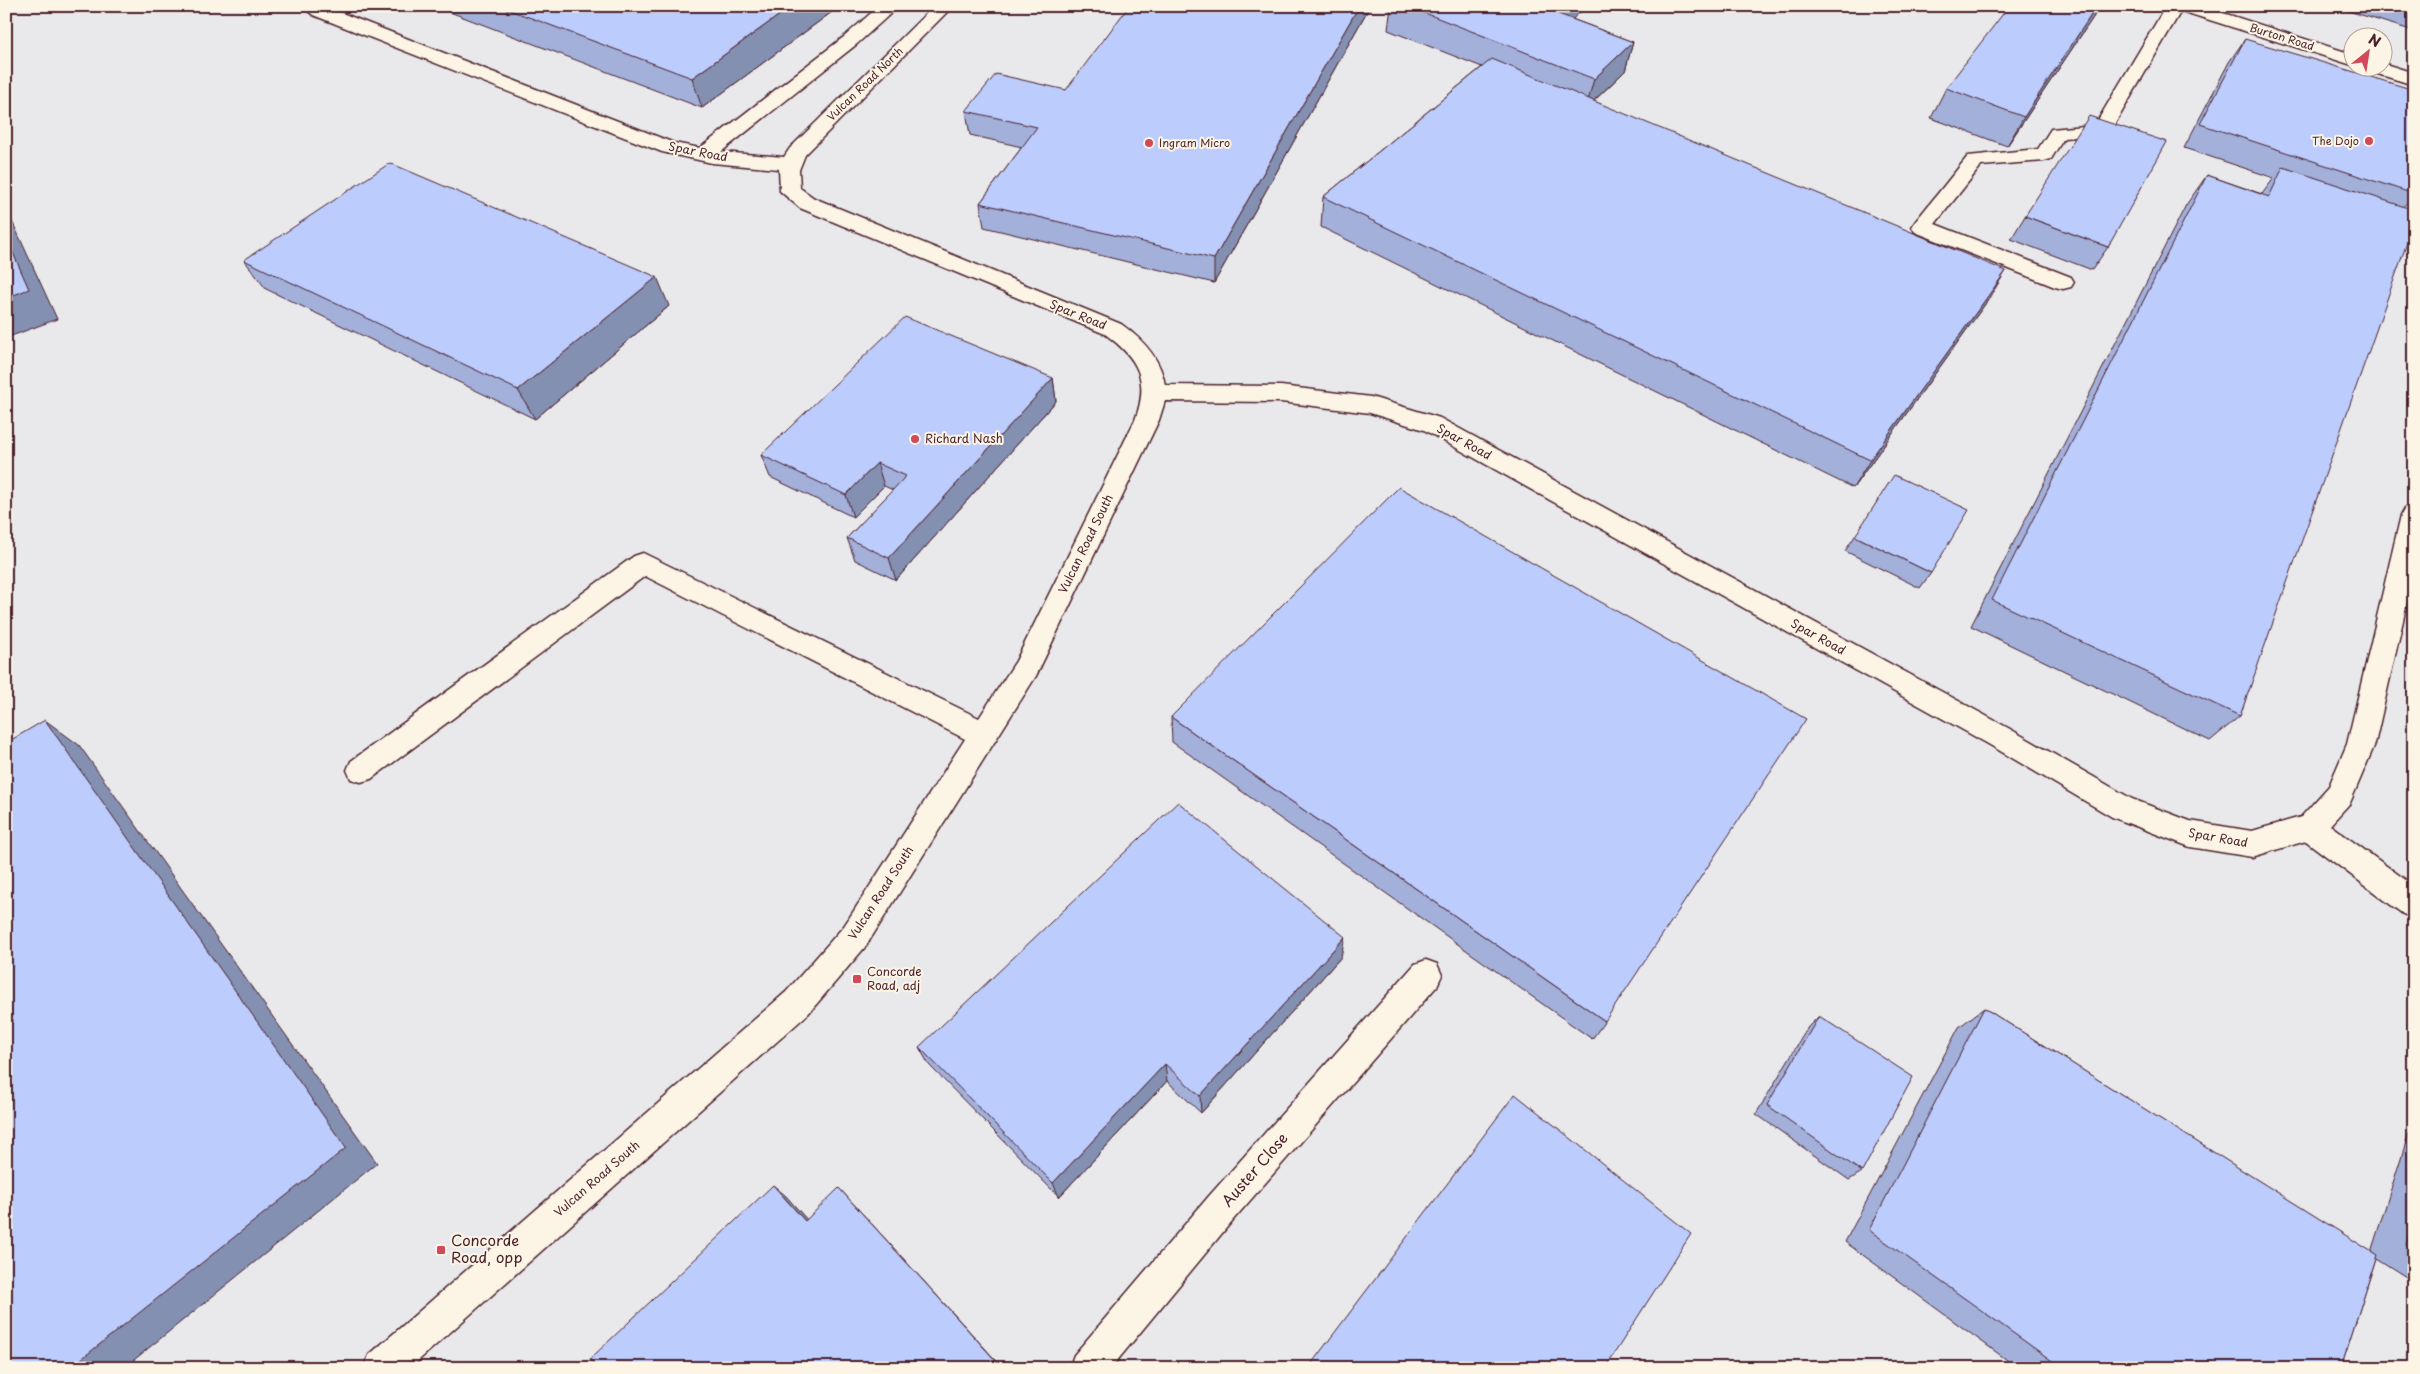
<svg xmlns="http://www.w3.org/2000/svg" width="2420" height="1374" font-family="'Playpen Sans',sans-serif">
<rect width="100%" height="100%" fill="#fcf5e5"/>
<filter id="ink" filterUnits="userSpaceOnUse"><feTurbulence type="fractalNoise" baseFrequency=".02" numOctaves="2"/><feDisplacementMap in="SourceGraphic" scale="10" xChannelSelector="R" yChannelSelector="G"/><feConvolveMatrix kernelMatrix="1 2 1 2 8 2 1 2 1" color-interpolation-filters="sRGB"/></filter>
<g filter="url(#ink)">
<path fill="#e9e9ec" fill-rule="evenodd" d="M6,6H2414V1368H6ZM2352,38H2382V68H2352Z"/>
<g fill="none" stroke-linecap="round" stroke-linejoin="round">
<g stroke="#4a1f2b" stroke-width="3">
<path id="minor" d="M302,6H324L674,143L700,148L845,36L879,6H899L857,44L721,152L784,157L790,148L934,6H953L805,155L799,170L800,188L814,198L1121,324C1142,339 1161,358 1165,385L1281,386L1371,397L1440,418L2010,729L2132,799L2190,821L2252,831L2301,817L2329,786L2347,744L2401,515L2405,508L2414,506V572L2375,744L2350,803L2330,825L2414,886V918L2403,914L2306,841L2252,857L2190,847L2112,817L1990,745L1424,430L1370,413L1281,402L1165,401L1159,420L1036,676L866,946L808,1014L410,1368H364L369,1355L786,992L844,926L965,739L645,576L371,779L361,782L351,779L347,770L351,761L634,556L643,553L979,718L1016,661L1135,420C1150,380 1138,358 1105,334L800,208L780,191L779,169L712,163L662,152L313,15Z
M2166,6H2201L2352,54V65L2181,11L2109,134L2064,138L2051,159L2044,161L1981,166L1935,224L2071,277L2074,282L2071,287L2063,289L2055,287L1915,232L1912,227L1915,222L1968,156L2038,149L2051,129L2095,125Z
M2382,63L2414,73V85L2371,72L2369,68H2382Z
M1426,960L1437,964L1442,975L1437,986L1233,1220L1111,1368H1069L1074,1355L1209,1196L1415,964Z"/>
</g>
<use href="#minor" fill="#fcf5e5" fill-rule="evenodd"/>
</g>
<path fill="#a2b0da" stroke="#4a1f2b" d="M434,6H840L702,108Z
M1370,6L1214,283L984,227L980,203L1022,147L970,135L966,111L1066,90Z
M1391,6H1587L1572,19L1633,42L1625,71L1594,101L1988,300L1853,488L1321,227L1323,197L1482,67L1388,30Z
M2332,6H2414V31Z
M2094,16L2007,146L1931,118L1946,88Z
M2245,39L2414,195L2403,207L2240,716L2210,741L1971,626L2186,205L2207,175L2262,194L2274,178L2184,148L2229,62Z
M2025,216L2108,247L2092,270L2011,239Z
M244,260L669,306L535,419L266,289Z
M1053,378L1056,401L896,580L855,560L847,538L893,490L884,486L853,517L770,477L761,455Z
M1855,536L1931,573L1920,588L1845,551Z
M1171,717L1605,1021L1592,1039L1172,742Z
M1341,957L1201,1113L1167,1081L1059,1197L929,1065L919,1047Z
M1984,1008L2371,1252L2414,1117V1282L2376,1258L2341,1368H2018L1845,1242L1959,1027Z
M1819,1016L1862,1172L1849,1180L1756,1114L1808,1027Z"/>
<path fill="#8490b1" stroke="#4a1f2b" d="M792,6H840L702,108L692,78Z
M1359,6H1370L1214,283V259Z
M1560,6H1587L1547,42L1553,12Z
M2097,6H2099L2094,16L2007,146L2024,117Z
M1633,42L1625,71L1586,108L1594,79Z
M6,208L57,319L6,338Z
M2006,271L1988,300L1853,488L1870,460Z
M657,277L669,306L535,419L518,390Z
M1053,378L1056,401L896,580L889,558Z
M877,463L884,486L853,517L846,495Z
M45,720L79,745L377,1163L124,1368H70Z
M1345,937L1341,957L1201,1113L1200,1096Z
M1165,1064L1167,1081L1059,1197L1053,1183Z
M773,1185L786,1196L817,1231L805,1221Z
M839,1188L1002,1367V1368H989Z"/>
<path fill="#bccdfd" stroke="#4a1f2b" d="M499,6H792L692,78Z
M1129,6H1359L1214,259L980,203L1037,127L966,111L996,74L1066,90Z
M1407,6H1560L1553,12L1633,42L1594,79Z
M2009,6H2097L2024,117L1946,88Z
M2245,39L2414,90V194L2200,124Z
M1492,59L2006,271L1870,460L1323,197Z
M2089,116L2167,142L2108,247L2025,216Z
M390,163L657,277L518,390L244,260Z
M2283,167L2414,210V223L2240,716L1992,600L2207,175L2269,197Z
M6,237L29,289L6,298Z
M905,317L1053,378L889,558L847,538L906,476L877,463L846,495L761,455Z
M1894,475L1969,510L1931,573L1855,536Z
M1399,487L1806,719L1605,1021L1171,717Z
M45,720L346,1148L70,1368H6V743Z
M1178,802L1345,937L1200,1096L1165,1064L1053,1183L919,1047Z
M1984,1008L2377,1255L2341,1368H2062L1869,1230Z
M1819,1016L1913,1077L1862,1172L1767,1105Z
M1515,1094L1691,1234L1605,1368H1308Z
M773,1185L805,1221L839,1188L996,1361L989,1368H597L590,1359Z
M2414,1218V1250L2406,1245Z"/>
</g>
<g fill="#d1495b" stroke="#fcf5e5" stroke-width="2">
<circle cx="2369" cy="141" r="5"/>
<circle cx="1149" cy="143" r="5"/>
<circle cx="915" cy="439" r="5"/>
<rect x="852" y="974" width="10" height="10" rx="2.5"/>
<rect x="436" y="1245" width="10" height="10" rx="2.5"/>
</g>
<g text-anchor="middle" stroke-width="4" stroke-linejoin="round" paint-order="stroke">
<g font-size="11" fill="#4a1f2b" stroke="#fcf5e5">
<text transform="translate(2282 37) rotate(17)" y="4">Burton Road</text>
<text transform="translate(865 84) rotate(-44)" y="4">Vulcan Road North</text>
</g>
<g font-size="11" fill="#4a1f2b" stroke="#fcf5e5" text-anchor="end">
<text x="2359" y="145">The Dojo</text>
<text x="1159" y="147" text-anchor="start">Ingram Micro</text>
</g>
<g font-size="12" fill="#4a1f2b" stroke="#fcf5e5">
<text transform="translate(698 152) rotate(11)" y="4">Spar Road</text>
<text transform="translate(1078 315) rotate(22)" y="4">Spar Road</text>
<text transform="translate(1464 442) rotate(29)" y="4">Spar Road</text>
<text transform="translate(1086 544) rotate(-64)" y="4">Vulcan Road South</text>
<text transform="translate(1818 637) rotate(29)" y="4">Spar Road</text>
<text transform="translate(2218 838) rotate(10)" y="4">Spar Road</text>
<text transform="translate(881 893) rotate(-57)" y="4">Vulcan Road South</text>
<text transform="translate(597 1179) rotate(-41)" y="4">Vulcan Road South</text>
</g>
<g font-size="12" fill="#4a1f2b" stroke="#fcf5e5" text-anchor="start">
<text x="925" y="443">Richard Nash</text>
<text x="867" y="976">Concorde<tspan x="867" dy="14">Road, adj</tspan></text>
</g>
<g font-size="15" fill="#4a1f2b" stroke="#fcf5e5">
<text transform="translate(1255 1170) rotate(-49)" y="5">Auster Close</text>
</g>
<g font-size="15" fill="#4a1f2b" stroke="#fcf5e5" text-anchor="start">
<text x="451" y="1246">Concorde<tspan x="451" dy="17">Road, opp</tspan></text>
</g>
</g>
<rect width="2420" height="1374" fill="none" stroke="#fcf5e5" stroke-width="25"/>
<rect x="12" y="12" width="2395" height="1349" fill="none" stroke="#4a1f2b" stroke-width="2" filter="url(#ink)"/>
<g transform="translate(2368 52) rotate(30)"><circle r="24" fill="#fcf5e5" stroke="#b59f9b"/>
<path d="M0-4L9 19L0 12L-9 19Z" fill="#d1495b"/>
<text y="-8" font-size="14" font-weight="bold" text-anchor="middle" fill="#4a1f2b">N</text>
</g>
</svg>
